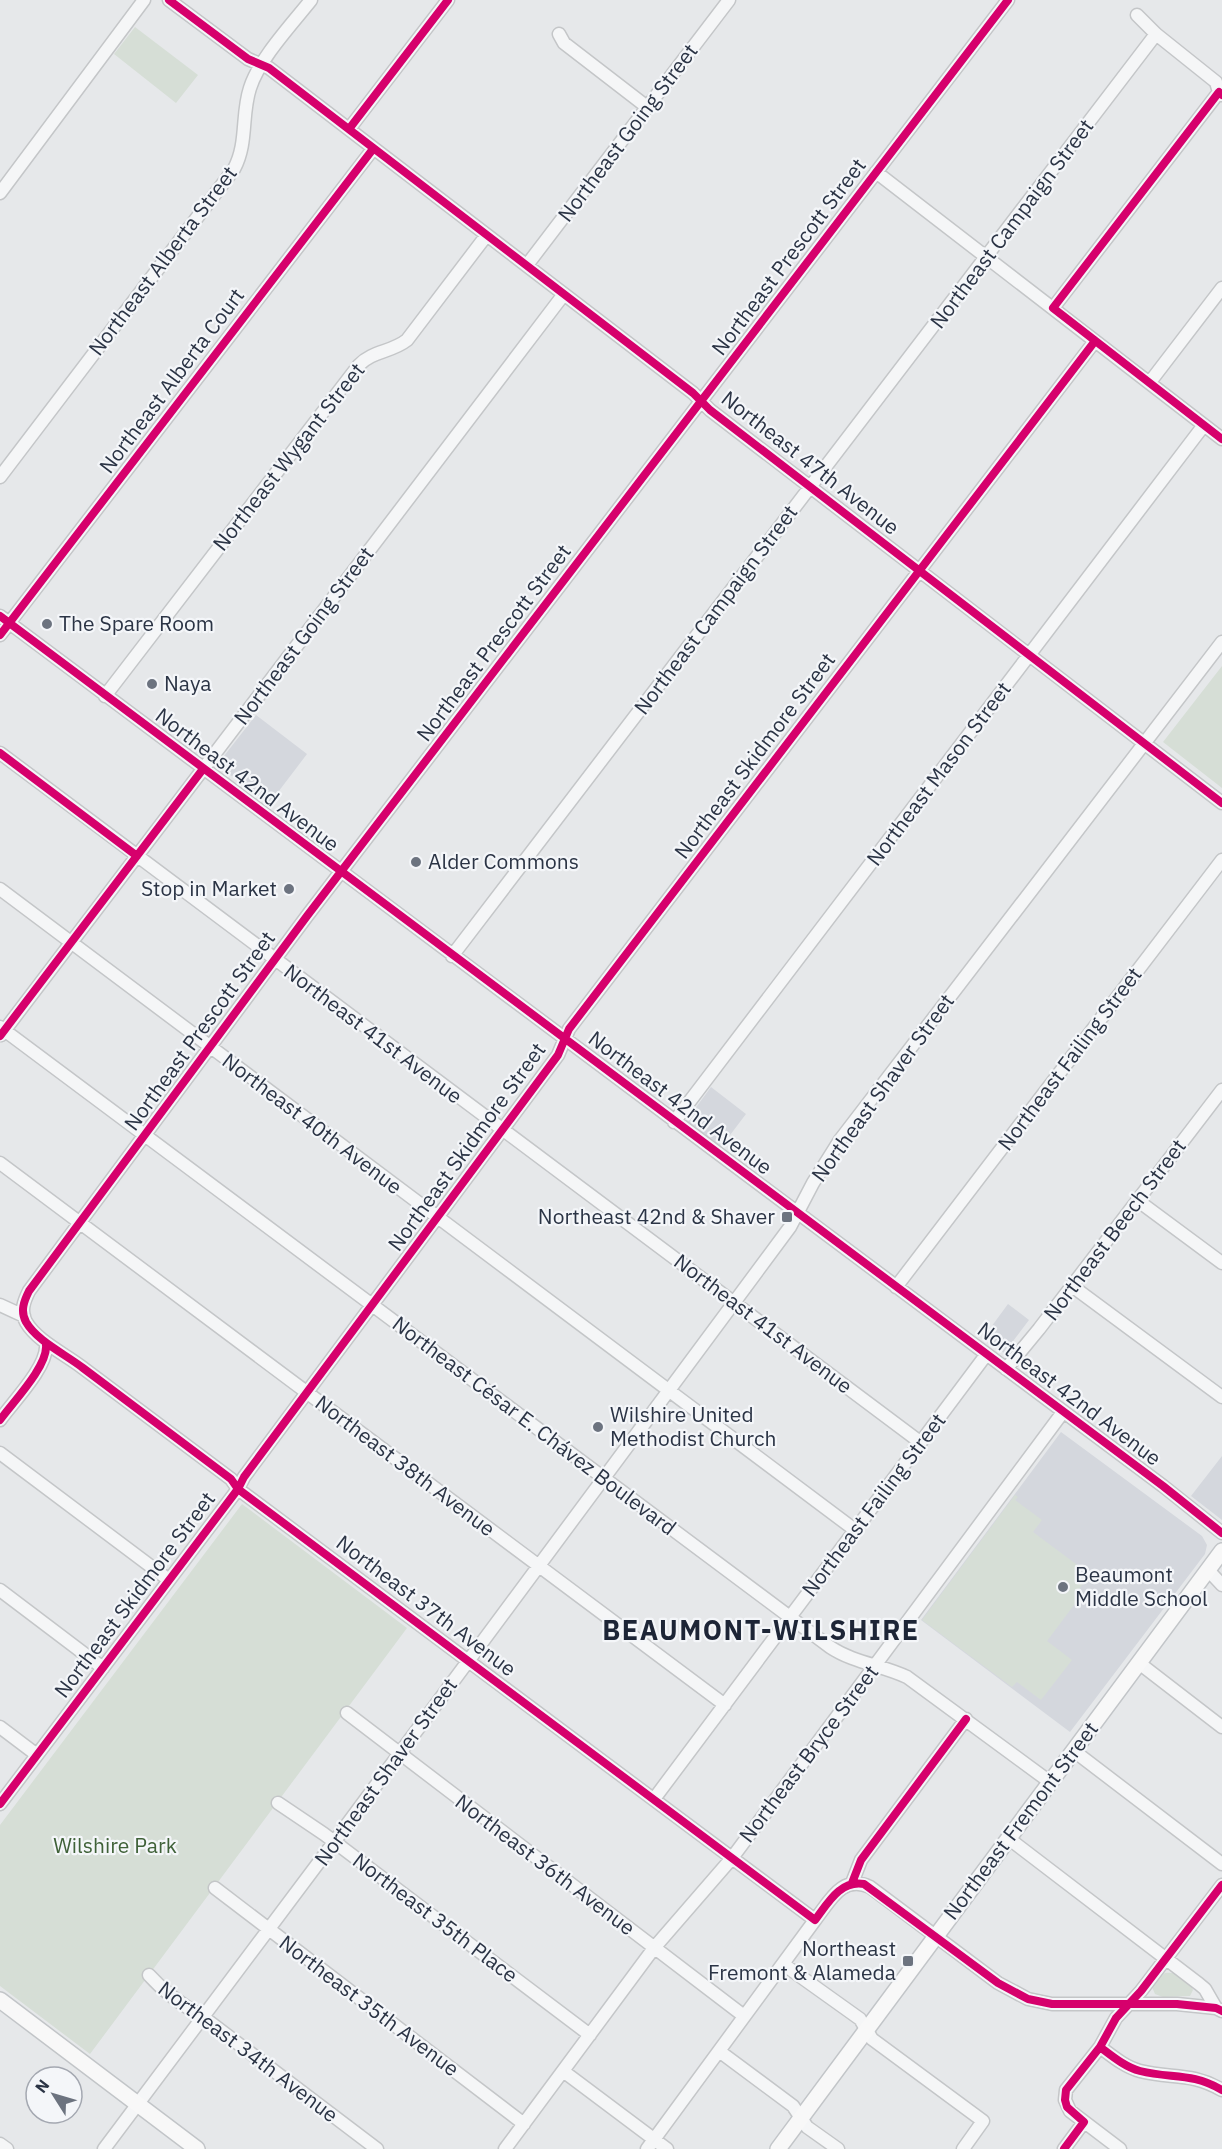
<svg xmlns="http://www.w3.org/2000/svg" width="1222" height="2149" font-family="'IBM Plex Sans',sans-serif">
<rect width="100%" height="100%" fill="#e6e8ea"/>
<path fill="#d4d7dd" d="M256,715L307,754L269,804L217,765Z
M711,1087L746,1114L721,1147L686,1121Z
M1008,1304L1029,1320L1004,1353L983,1338Z
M1061,1432L1202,1536L1207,1545L1205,1554L1070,1732L921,1620Z
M1222,1456V1520L1191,1496Z"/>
<path fill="#d6ded6" d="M135,27L198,75L176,103L114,54Z
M1222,666V788L1163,742Z
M1015,1495L1018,1497L1015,1500L1042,1520L1033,1532L1080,1567L1077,1572L1082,1576L1083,1584L1079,1589L1083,1593L1047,1641L1072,1660L1041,1700L1017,1682L1012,1687L922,1620Z
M242,1504L407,1628L90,2054L0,1986V1825Z
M1165,1973C1176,1971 1190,1979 1193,1990L1190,1996L1163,1997L1155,1994L1152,1987L1156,1980Z"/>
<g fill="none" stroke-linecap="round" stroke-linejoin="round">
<g stroke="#c4c6c8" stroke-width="15">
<path id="minor" d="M169,0L248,59L269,68L693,393L710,410L1222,803
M1137,15L1156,34L1216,82L1219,92L1222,95
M559,34L564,43L647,107
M349,129L448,0
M876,172L1222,439
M0,193L144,0
M527,265L729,0
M1053,308L1219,92
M1150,382L1222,288
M0,477L234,169C248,143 241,115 250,88C259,59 292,24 311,0
M0,616L1163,1486L1222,1533
M0,635L373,149
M105,696L359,365C372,351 392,352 407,340L486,236
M0,753L920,1442
M0,889L855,1530
M452,956L1156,34
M0,1027L830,1647C854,1663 882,1665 907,1677L1050,1782
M1,1035L564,294
M674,1122L1204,425
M0,1163L725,1705
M1137,1200L1222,1263
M1072,1286L1222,1397
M896,1287L1222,860
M0,1305L24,1316
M1006,1369L1039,1329L1222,1090
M0,1420C13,1402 48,1366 46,1345
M0,1453L169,1580
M1208,1570L1222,1585
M0,1590L103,1668
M1139,1663L1222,1727
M347,1713L744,2016
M0,1727L37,1755
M1074,1751L1222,1864
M654,1799L986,1355
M278,1803L324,1834L590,2035
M0,1804L238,1489L244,1477L558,1055L569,1029L1095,341
M1008,1838L1199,1984L1205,1989L1216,2008
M852,1883L861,1860L966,1719
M215,1888L524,2124
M815,1920L238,1489L231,1479C181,1442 132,1405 83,1368C65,1354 37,1341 26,1322C20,1311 24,1301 29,1291L307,916L1008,0
M783,1964L860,2019L872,2039L983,2121L963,2149
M149,1975C165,1993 182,2005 203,2017L377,2149
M1100,2047C1112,2056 1125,2067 1140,2071C1172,2079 1191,2072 1222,2090
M719,2051L793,2106L807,2127L838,2149
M563,2071L667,2149
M0,2144L7,2149
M104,2149L334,1842L790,1227L813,1183L840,1140L1222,642
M505,2149L654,1948L732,1858L1063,1412
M647,2149L815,1920C830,1901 842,1874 870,1887L998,1983L1028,1999L1052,2004H1177L1216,2008L1222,2011
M1064,2149L1084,2122
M1120,2149L1070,2111L1065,2100L1066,2090L1100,2047L1116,2018L1141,1991L1222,1885"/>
</g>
<g stroke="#c2c5c8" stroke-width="18">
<path id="major" d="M0,2000L197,2149
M778,2149L1222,1551"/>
</g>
<use href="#minor" stroke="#f5f6f7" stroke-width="12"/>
<use href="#major" stroke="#f8f8f8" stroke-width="15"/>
<g stroke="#f4f6f9" stroke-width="11">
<path id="cycleway" d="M169,0L248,59L269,68L693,393L710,410L1222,803
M1008,0L307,916L29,1291C24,1301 20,1311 26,1322C37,1341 65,1354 83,1368C132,1405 181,1442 231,1479L238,1489L815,1920C828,1903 840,1880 864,1884L998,1983L1028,1999L1052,2004H1177L1216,2008L1222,2011
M1222,95L1219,92L1053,308L1222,439
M349,129L448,0
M0,616L1163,1486L1222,1533
M0,635L373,149
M0,753L137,856
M0,1036L203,769
M0,1420C13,1402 48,1366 46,1345
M0,1804L238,1489L244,1477L558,1055L569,1029L1095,341
M852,1883L861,1860L966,1719
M1100,2047C1112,2056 1125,2067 1140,2071C1172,2079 1191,2072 1222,2090
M1064,2149L1084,2122L1067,2107L1065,2100L1066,2090L1100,2047L1116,2018L1141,1991L1222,1885"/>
</g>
<use href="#cycleway" stroke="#d6006c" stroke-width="8"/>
</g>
<g fill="#6c737f" stroke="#f4f6f9" stroke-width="2">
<circle cx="47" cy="624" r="6"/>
<circle cx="152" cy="684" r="6"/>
<circle cx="416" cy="862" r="6"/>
<circle cx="289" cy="889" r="6"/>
<rect x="781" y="1211" width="12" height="12" rx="3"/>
<circle cx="598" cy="1427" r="6"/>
<circle cx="1063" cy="1587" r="6"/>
<rect x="902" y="1955" width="12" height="12" rx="3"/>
</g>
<g text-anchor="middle" stroke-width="4.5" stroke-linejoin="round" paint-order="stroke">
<g font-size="21" fill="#2b3445" stroke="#f4f6f9">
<text transform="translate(628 133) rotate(-53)" y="7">Northeast Going Street</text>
<text transform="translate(1012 224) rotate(-53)" y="7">Northeast Campaign Street</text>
<text transform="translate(789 257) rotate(-53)" y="7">Northeast Prescott Street</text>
<text transform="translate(163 261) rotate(-53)" y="7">Northeast Alberta Street</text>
<text transform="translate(172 381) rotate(-53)" y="7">Northeast Alberta Court</text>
<text transform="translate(289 457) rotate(-52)" y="7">Northeast Wygant Street</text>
<text transform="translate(810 463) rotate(38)" y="7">Northeast 47th Avenue</text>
<text transform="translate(716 610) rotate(-53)" y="7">Northeast Campaign Street</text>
<text transform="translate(304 636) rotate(-53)" y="7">Northeast Going Street</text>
<text transform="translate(494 643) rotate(-53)" y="7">Northeast Prescott Street</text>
<text transform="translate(755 756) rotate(-53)" y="7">Northeast Skidmore Street</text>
<text transform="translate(939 774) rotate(-53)" y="7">Northeast Mason Street</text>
<text transform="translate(247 780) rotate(37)" y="7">Northeast 42nd Avenue</text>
<text transform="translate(200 1031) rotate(-54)" y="7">Northeast Prescott Street</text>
<text transform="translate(373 1034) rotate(37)" y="7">Northeast 41st Avenue</text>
<text transform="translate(1070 1059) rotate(-53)" y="7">Northeast Failing Street</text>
<text transform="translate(883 1088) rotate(-54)" y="7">Northeast Shaver Street</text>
<text transform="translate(680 1103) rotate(37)" y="7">Northeast 42nd Avenue</text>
<text transform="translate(312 1124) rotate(37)" y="7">Northeast 40th Avenue</text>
<text transform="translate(467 1147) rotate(-54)" y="7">Northeast Skidmore Street</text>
<text transform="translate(1115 1230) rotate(-53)" y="7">Northeast Beech Street</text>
<text transform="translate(763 1324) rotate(37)" y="7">Northeast 41st Avenue</text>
<text transform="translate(1069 1394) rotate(37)" y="7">Northeast 42nd Avenue</text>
<text transform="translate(534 1426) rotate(37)" y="7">Northeast César E. Chávez Boulevard</text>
<text transform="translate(405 1466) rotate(37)" y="7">Northeast 38th Avenue</text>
<text transform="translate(874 1505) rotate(-53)" y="7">Northeast Failing Street</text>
<text transform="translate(135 1595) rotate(-53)" y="7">Northeast Skidmore Street</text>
<text transform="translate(426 1606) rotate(37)" y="7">Northeast 37th Avenue</text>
<text transform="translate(809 1754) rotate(-53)" y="7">Northeast Bryce Street</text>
<text transform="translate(386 1772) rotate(-54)" y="7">Northeast Shaver Street</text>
<text transform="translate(1021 1821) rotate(-53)" y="7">Northeast Fremont Street</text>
<text transform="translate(545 1865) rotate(37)" y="7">Northeast 36th Avenue</text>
<text transform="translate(435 1918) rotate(37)" y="7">Northeast 35th Place</text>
<text transform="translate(369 2006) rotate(37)" y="7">Northeast 35th Avenue</text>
<text transform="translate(248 2052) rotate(37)" y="7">Northeast 34th Avenue</text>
</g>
<g font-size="21" fill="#2b3445" stroke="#f4f6f9" text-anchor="start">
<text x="59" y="631">The Spare Room</text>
<text x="164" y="691">Naya</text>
<text x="428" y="869">Alder Commons</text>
<text x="277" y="896" text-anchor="end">Stop in Market</text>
<text x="775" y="1224" text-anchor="end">Northeast 42nd &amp; Shaver</text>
<text x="610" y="1422">Wilshire United<tspan x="610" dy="24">Methodist Church</tspan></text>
<text x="1075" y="1582">Beaumont<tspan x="1075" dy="24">Middle School</tspan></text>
<text x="896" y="1956" text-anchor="end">Northeast<tspan x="896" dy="24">Fremont &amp; Alameda</tspan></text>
</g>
<g font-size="21" fill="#3f6138" stroke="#f4f6f9">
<text x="115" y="1853">Wilshire Park</text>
</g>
<g font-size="27" font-weight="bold" letter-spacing="1.5" fill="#1d2536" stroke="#f4f6f9">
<text x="761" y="1640">BEAUMONT-WILSHIRE</text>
</g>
</g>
<g transform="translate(54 2095) rotate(307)"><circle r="28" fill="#f4f6f9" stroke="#a4a8b1" stroke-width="1.5"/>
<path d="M0-4.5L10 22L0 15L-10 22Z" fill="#6c737f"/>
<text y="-9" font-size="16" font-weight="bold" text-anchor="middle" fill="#2b3445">N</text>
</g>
</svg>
